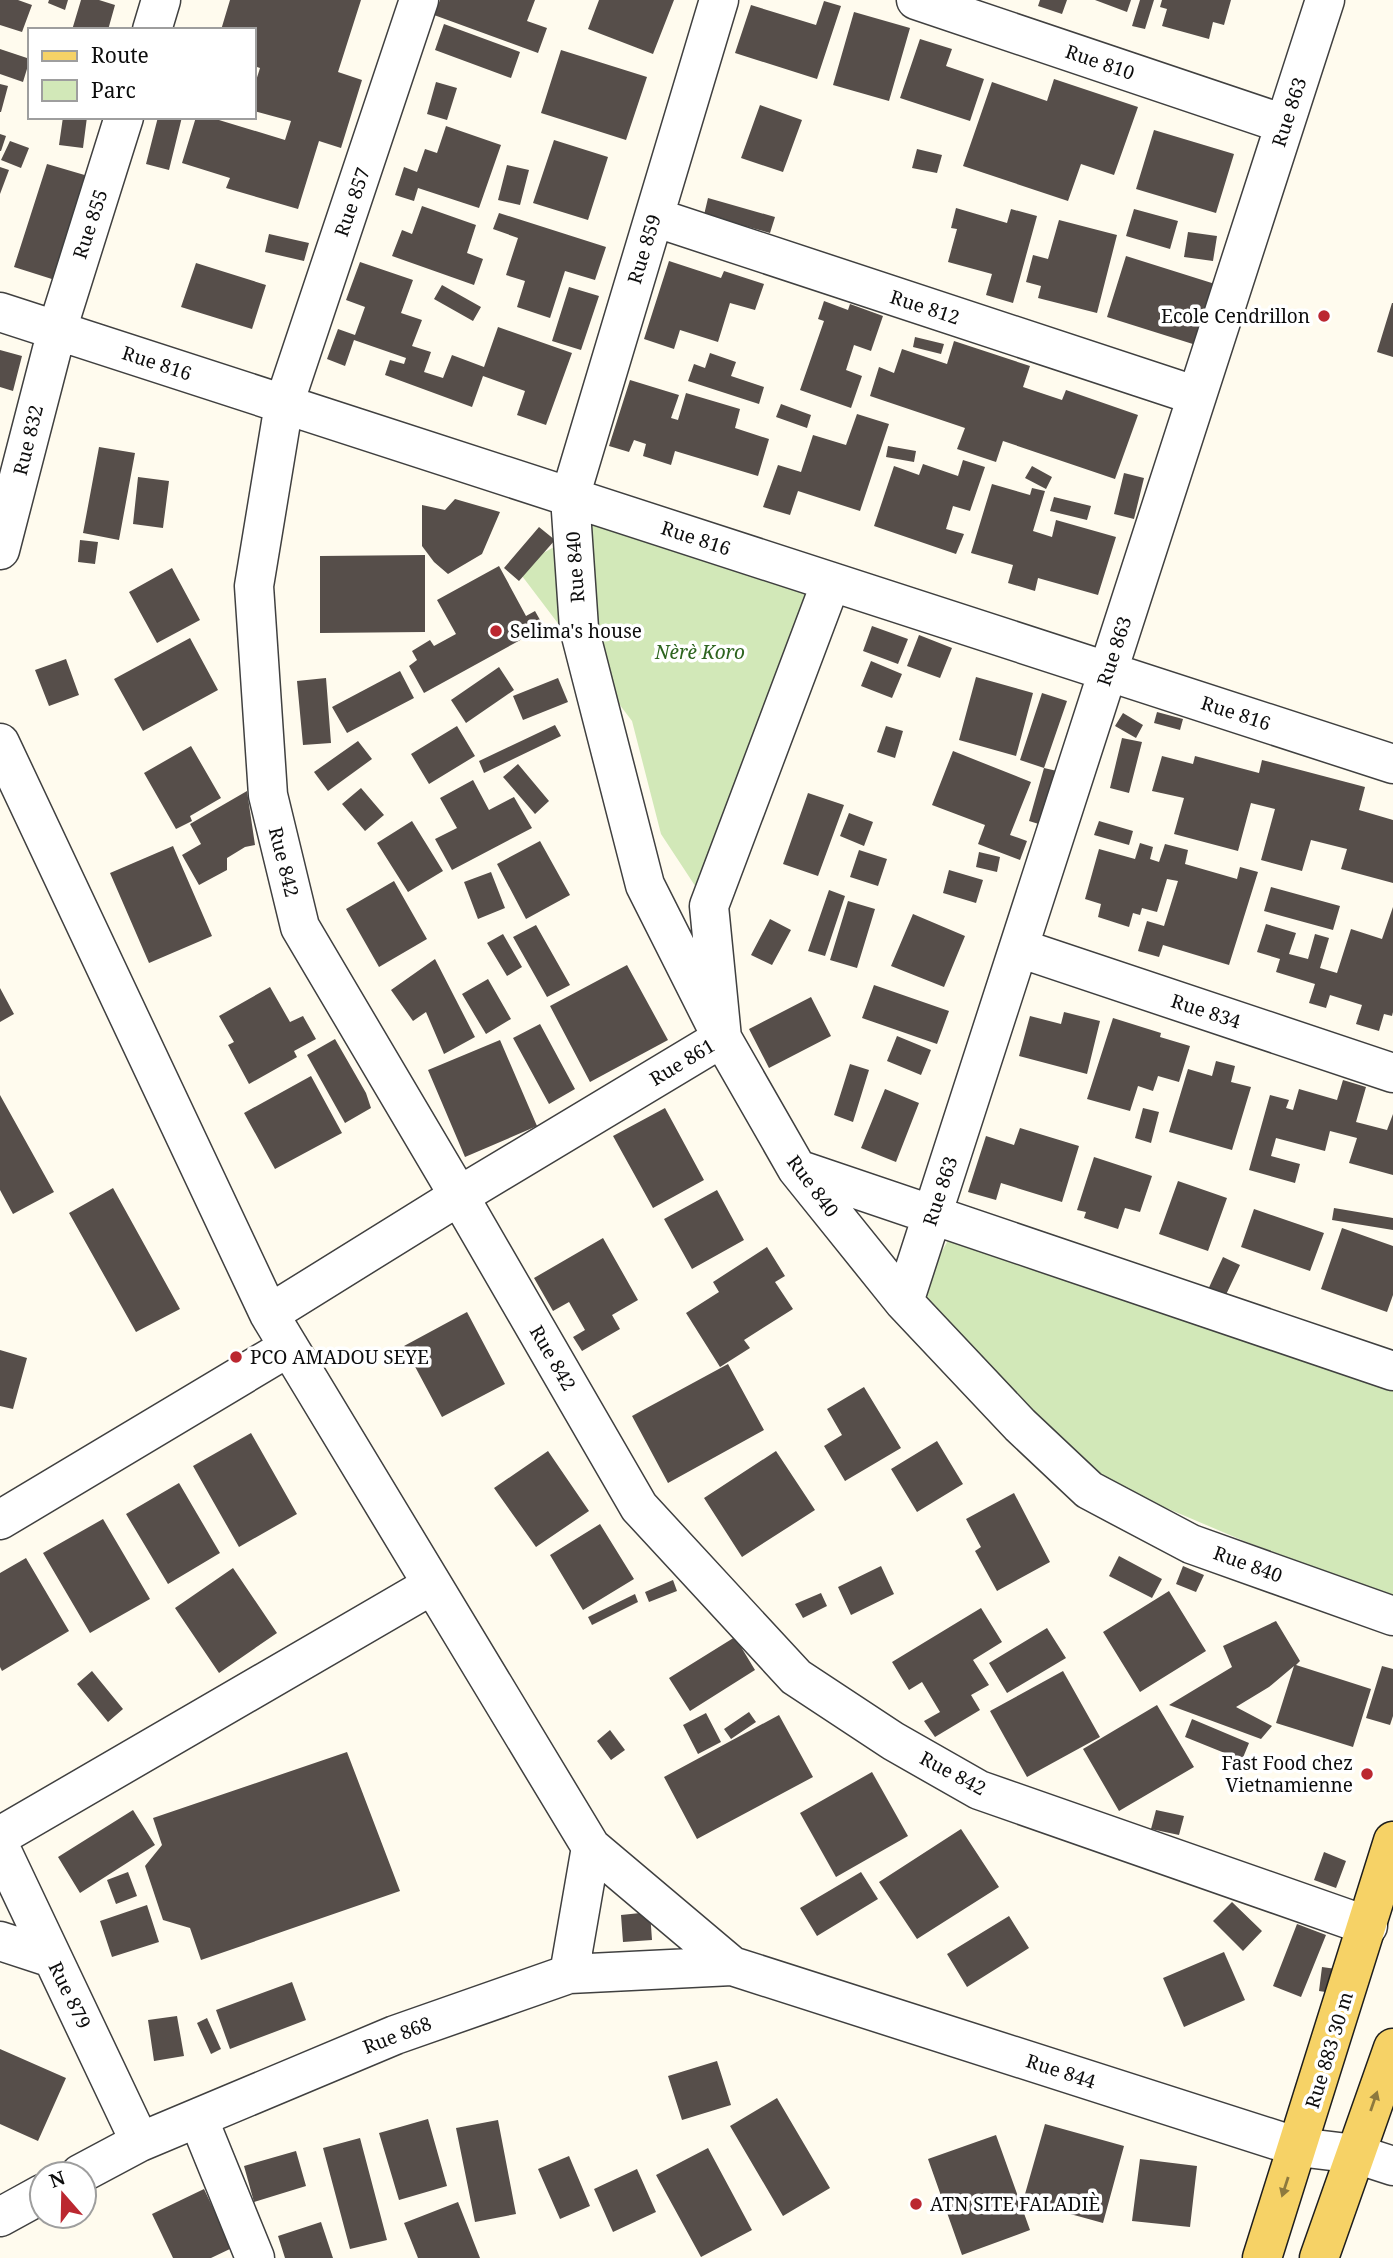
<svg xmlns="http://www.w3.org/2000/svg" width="1393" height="2258" font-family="'Noto Serif',serif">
<rect width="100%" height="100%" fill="#fffbee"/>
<path fill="#d2e8b8" d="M612,515L821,598L709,907L661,834L632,721L516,568Z
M950,1237L1393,1390V1597L1244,1541L1112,1485L914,1300Z"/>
<path fill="#564e4a" d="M0,0H18L32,5L22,32L0,25Z
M49,0H68L65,10L48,3Z
M81,0H99L115,5L108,30H72Z
M230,0H361L338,72L362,80L341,148L319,141L298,209L226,188L230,178L182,163L196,117H209L285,140L291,121L254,111V87L260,68L254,66V30H221Z
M440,0H535L527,21L547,28L538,53L434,15Z
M599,0H674L653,54L588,29Z
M1040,0H1067L1062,14L1038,6Z
M1095,0H1131L1127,12Z
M1140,0H1154L1145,29L1132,26Z
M1162,0H1231L1224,25L1213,22L1209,39L1162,26L1167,9L1160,7Z
M824,1L841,6L817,79L735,53L751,5L816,25Z
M854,12L910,28L889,101L833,85Z
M444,24L520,52L511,78L435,50Z
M920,39L952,49L946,66L984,79L970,121L900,98Z
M0,49L30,59L23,82L0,74Z
M561,50L647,77L626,140L541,113Z
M1054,79L1138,107L1114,175L1081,164L1068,201L963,166L992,82L1047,101Z
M436,82L457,88L447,120L427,114Z
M0,84L8,86L1,112H0Z
M760,105L802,120L783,172L741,158Z
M63,117H87L83,148L59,145Z
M158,117H182L169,170L146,164Z
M446,126L501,145L479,208L418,188L414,201L395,195L404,167L417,172L425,149L437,153Z
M1154,130L1234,154L1216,213L1136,189Z
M0,134L6,136L1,151H0Z
M554,140L608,157L588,220L533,203Z
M10,141L29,148L21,168L1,160Z
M917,149L942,155L937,173L912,168Z
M47,164L88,176L55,280L14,267Z
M507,165L529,170L520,205L498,200Z
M0,167L9,170L0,194Z
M708,198L775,217L770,233L704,215Z
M422,206L476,225L467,253L483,259L474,285L392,256L402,230L412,234Z
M956,208L1007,223L1011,209L1037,216L1013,303L986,295L992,274L948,262L957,229L951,228Z
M1134,209L1178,221L1170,249L1126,236Z
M499,213L606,247L595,280L565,271L550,318L517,307L525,281L506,275L518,238L493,229Z
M1059,220L1117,235L1097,313L1038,298L1041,286L1026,282L1033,255L1048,259Z
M1188,232L1217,236L1213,261L1184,257Z
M269,234L309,243L304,261L265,252Z
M1126,256L1215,284L1196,345L1107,317Z
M669,261L721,278L724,271L764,284L755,310L730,303L718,342L680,330L674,349L644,339Z
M360,262L413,280L401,313L422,320L412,346L431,352L424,372L443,378L452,355L484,367L498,327L572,353L546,425L517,415L525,391L483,376L472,407L385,375L390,360L404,364L406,358L354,340L345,366L327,359L338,329L355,335L365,307L346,300Z
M196,263L266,285L252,329L181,307Z
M442,285L481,307L473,321L434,299Z
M569,287L599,296L581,350L552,341Z
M824,301L848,310L850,304L883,316L871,351L854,345L846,370L862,376L851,408L800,390L824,321L818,319Z
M1392,303H1393V357L1377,352Z
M915,337L944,344L941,354L913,347Z
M954,341L1030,366L1023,387L1062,400L1066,390L1138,415L1115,479L1003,441L996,462L957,449L965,428L870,396L879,367L894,373L902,349L947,364Z
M0,350L22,356L13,391L0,387Z
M710,353L736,362L731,376L764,387L759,404L688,381L694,364L705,368Z
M630,380L679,395L671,418L678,420L686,393L740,409L735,428L769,439L758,476L675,451L671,465L643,456L646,444L634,440L629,452L609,446Z
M781,404L811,415L807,428L776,417Z
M857,414L889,424L860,511L798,491L790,515L763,507L778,465L801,472L813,435L846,445Z
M888,446L916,451L914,462L886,457Z
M99,447L135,453L119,540L83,533Z
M963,460L985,467L970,511L953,506L946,529L964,534L956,554L874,526L894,466L919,475L923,464L958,476Z
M1032,466L1052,477L1046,489L1025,478Z
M1124,473L1144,478L1134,519L1114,514Z
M138,477L169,481L163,528L133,524Z
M992,484L1030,495L1032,488L1045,491L1033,531L1052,537L1056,520L1116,537L1098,595L1038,578L1035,591L1008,583L1013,565L971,553Z
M1054,497L1091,506L1087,520L1050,511Z
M455,499L500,512L482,554L448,574L434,562L422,546V505L445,510Z
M539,527L555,540L519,581L504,568Z
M80,540L98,542L95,564L78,562Z
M425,555V632L320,633V556Z
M499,566L526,616L535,611L544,627L424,693L409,666L417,660L412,651L430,640L434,646L456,634L437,600Z
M172,568L200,620L157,643L129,592Z
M872,626L908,639L898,664L863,651Z
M919,635L952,648L940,678L907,666Z
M190,638L218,690L143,731L114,679Z
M66,659L79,695L49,706L35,670Z
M871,661L902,674L892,698L861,686Z
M499,667L514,690L466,723L451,700Z
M400,671L414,698L347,733L332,707Z
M976,677L1033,693L1016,756L959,740Z
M326,678L331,743L303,745L297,681Z
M558,678L568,702L523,720L513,696Z
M1042,693L1067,701L1044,768L1020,760Z
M1157,712L1183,719L1180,730L1154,723Z
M1123,713L1143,725L1136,738L1115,726Z
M555,725L561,736L484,773L479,761Z
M457,726L475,756L429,784L411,754Z
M886,726L903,731L895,758L877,752Z
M1122,738L1142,742L1129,793L1110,788Z
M358,741L372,759L328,791L314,772Z
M191,746L221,798L190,816L192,821L176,829L144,773Z
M953,751L1031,782L1010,835L1027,841L1020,860L978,844L985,825L932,805Z
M1162,756L1193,764L1195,756L1259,773L1262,760L1365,787L1359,810L1393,820V883L1341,869L1347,849L1311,840L1302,871L1261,860L1275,809L1251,803L1238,851L1174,834L1184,798L1152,791Z
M518,764L549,801L535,814L503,777Z
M1044,768L1057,771L1042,825L1029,821Z
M473,780L489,810L514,797L532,828L452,870L435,839L457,828L440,798Z
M361,788L384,815L365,831L342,804Z
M247,791L255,845L245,847L227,858V870L199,885L182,855L201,844L190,824Z
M808,793L844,805L818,876L783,864Z
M849,813L873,822L864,846L840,836Z
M412,821L443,871L408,892L377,843Z
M1099,821L1133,831L1129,845L1094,835Z
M540,841L570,895L526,919L497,864Z
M1140,843L1153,847L1150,859L1159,862L1165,844L1188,850L1185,864L1237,879L1240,867L1258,872L1229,965L1163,945L1159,957L1138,951L1147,921L1164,926L1178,881L1167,879L1157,912L1142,908L1140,915L1133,913L1129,927L1098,917L1101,904L1085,899L1099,849L1135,859Z
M173,846L212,936L149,963L110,873Z
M859,850L887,859L878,886L850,877Z
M979,852L1000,857L997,872L976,867Z
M949,870L983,880L976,903L943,893Z
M491,872L505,908L478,919L464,882Z
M394,881L427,939L379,967L346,909Z
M1271,887L1340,906L1333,930L1264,911Z
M829,890L845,896L825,956L808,951Z
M848,901L875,909L857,968L830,960Z
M1393,907V1012L1392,1016L1384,1014L1379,1031L1356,1024L1362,1005L1330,995L1326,1008L1309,1003L1315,984L1276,972L1280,959L1257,952L1266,924L1296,933L1289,954L1308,959L1315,934L1329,938L1320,968L1337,973L1351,929L1382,939Z
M913,914L965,936L944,987L891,966Z
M770,919L791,930L772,965L751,955Z
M536,925L570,985L547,997L513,937Z
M503,934L522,967L507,976L487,943Z
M435,959L475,1037L444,1054L426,1012L413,1021L391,990Z
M627,965L668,1040L590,1082L550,1006Z
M488,979L511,1019L486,1034L462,994Z
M874,985L949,1011L937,1044L862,1018Z
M270,987L290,1022L303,1016L316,1039L294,1051L297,1057L249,1084L228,1045L234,1042L219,1016Z
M0,988L14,1014L0,1022Z
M811,997L831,1036L769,1068L749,1029Z
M1064,1012L1100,1021L1087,1074L1019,1056L1030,1016L1061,1024Z
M1113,1018L1161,1033L1160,1037L1190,1046L1179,1082L1158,1076L1153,1091L1138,1086L1130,1111L1087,1099Z
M540,1024L575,1089L549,1104L513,1038Z
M897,1036L931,1050L921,1075L887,1061Z
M335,1039L366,1093L371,1108L345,1123L307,1055Z
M500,1040L537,1126L465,1157L428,1070Z
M1216,1061L1235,1066L1231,1082L1251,1087L1232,1150L1169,1132L1188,1069L1212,1076Z
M850,1064L869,1070L853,1122L834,1115Z
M311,1076L342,1133L275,1169L244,1113Z
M1343,1080L1366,1087L1356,1122L1387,1130L1393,1114V1175L1349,1163L1357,1138L1330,1131L1325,1151L1276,1138L1271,1156L1300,1164L1295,1183L1249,1170L1270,1095L1289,1100L1286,1108L1293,1110L1299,1089L1337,1100Z
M885,1089L919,1103L896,1162L861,1148Z
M0,1095L54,1192L13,1214L0,1190Z
M665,1108L704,1180L653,1208L613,1136Z
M1143,1108L1159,1112L1151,1143L1135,1138Z
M1020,1128L1079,1146L1062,1202L1001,1183L996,1200L968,1192L986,1136L1014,1145Z
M1094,1157L1152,1176L1140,1212L1125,1208L1118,1229L1084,1218L1086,1212L1077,1210Z
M1178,1181L1227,1198L1208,1251L1159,1234Z
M113,1188L180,1309L136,1332L69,1213Z
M717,1190L744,1240L692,1269L664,1219Z
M1334,1208L1393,1218V1230L1332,1220Z
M1254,1209L1324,1233L1310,1271L1241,1247Z
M1342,1228L1393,1246V1295L1387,1312L1321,1289Z
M603,1238L638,1300L612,1315L620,1329L582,1351L573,1337L585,1330L569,1302L553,1311L534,1278Z
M767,1247L785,1276L775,1282L793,1309L744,1340L750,1348L720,1367L686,1313L719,1292L713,1282Z
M1223,1257L1240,1265L1223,1301L1206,1294Z
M467,1312L505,1384L442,1417L404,1346Z
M0,1350L27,1358L13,1409L0,1406Z
M728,1364L764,1430L668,1483L632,1416Z
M864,1387L901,1448L845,1481L824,1446L842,1435L827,1409Z
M251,1433L297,1514L239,1547L193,1466Z
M937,1441L963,1484L917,1512L891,1469Z
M548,1451L589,1511L536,1547L494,1488Z
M776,1451L815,1510L742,1557L704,1498Z
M179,1483L220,1553L168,1584L126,1514Z
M1014,1493L1050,1562L997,1591L975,1551L981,1547L966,1519Z
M103,1519L150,1599L90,1633L43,1553Z
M600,1524L634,1579L583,1610L550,1555Z
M1119,1556L1162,1579L1152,1598L1109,1576Z
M26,1558L69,1631L2,1671L0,1667V1573Z
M881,1566L894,1594L851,1615L838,1587Z
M1183,1566L1204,1575L1196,1592L1176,1584Z
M233,1568L277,1633L219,1673L175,1608Z
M673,1580L677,1591L649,1602L645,1592Z
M1169,1591L1206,1651L1140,1692L1103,1632Z
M821,1593L827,1606L803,1618L795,1604Z
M635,1594L638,1602L592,1625L588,1617Z
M981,1608L1002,1642L973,1660L989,1685L971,1695L980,1710L935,1737L924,1721L940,1712L922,1682L909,1690L892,1662Z
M1276,1621L1300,1661L1296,1665L1371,1689L1353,1747L1276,1723L1294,1666L1269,1687L1236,1707L1272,1726L1261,1739L1169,1705L1232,1667L1223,1646Z
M1047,1628L1066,1658L1007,1693L989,1663Z
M735,1637L755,1670L690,1711L669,1678Z
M1382,1666L1393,1669V1716L1390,1725L1366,1718Z
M92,1671L123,1709L108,1722L77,1684Z
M1063,1671L1100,1737L1027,1777L990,1711Z
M1157,1705L1194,1767L1119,1811L1083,1749Z
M749,1712L756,1722L731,1739L724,1729Z
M706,1713L721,1742L698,1754L683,1725Z
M779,1715L813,1777L697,1839L664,1777Z
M1192,1719L1249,1743L1242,1760L1185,1737Z
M610,1730L625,1750L611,1760L597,1741Z
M347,1752L400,1891L201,1960L190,1928L163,1920L145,1866L162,1845L153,1818Z
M872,1772L908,1836L836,1877L800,1813Z
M133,1810L155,1845L80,1893L58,1857Z
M1156,1810L1184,1816L1179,1835L1151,1829Z
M961,1829L999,1887L917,1939L879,1882Z
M1324,1852L1346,1861L1336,1888L1314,1880Z
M128,1872L137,1896L116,1904L107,1880Z
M861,1872L878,1899L817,1936L800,1908Z
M1232,1902L1262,1931L1243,1951L1213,1921Z
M147,1905L159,1942L112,1957L100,1921Z
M650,1912L652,1940L623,1942L621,1915Z
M1009,1916L1029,1948L967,1987L947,1954Z
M1297,1924L1326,1935L1301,1997L1273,1986Z
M1224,1952L1245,2000L1184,2027L1163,1978Z
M1322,1967L1336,1969L1332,1993L1319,1991Z
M292,1982L306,2020L230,2049L216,2010Z
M177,2016L184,2056L154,2061L148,2020Z
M207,2018L221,2049L211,2054L197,2023Z
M0,2049L66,2078L38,2141L0,2124Z
M717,2061L731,2105L682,2120L668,2076Z
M777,2098L830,2188L783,2216L730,2126Z
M428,2119L447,2186L399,2200L379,2133Z
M498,2120L516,2214L475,2222L456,2128Z
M1045,2124L1124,2146L1103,2223L1023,2201Z
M996,2135L1030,2230L962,2255L928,2159Z
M360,2138L387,2240L350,2249L323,2148Z
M708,2148L752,2230L701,2257L656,2175Z
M296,2151L306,2186L254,2202L244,2166Z
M569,2156L590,2206L560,2219L538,2169Z
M1140,2159L1197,2166L1190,2227L1132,2221Z
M637,2169L656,2212L613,2232L594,2189Z
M204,2189L232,2248L211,2258H173L152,2214Z
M458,2202L480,2258H418L404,2223Z
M321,2222L333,2258H285L278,2236Z"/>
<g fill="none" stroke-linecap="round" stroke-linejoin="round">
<g stroke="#404040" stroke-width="41">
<path id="street" d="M419,0L284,404L254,586L268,795L300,927L459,1196L639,1507L796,1677L893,1741L979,1790L1368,1926
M719,0L570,497L579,628L645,885L722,1038L797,1169L904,1302L1020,1425L1089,1490L1191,1544L1393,1616
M916,0L1284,124
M152,30L161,0
M654,217L1197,396
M0,312L1393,764
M0,550L57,330L124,117
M0,743L269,1314L591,1847L732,1966
M1019,948L1393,1073
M797,1169L1393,1371
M904,1302L1325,0
M269,1314L459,1196L722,1038L709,906L831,582
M0,1520L289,1347
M0,1836L432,1585
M0,1847L140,2142
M0,1941L52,1958
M569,1974L591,1847
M198,2118L255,2258
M80,2174L140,2142L395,2035L569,1974L732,1966L1298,2147L1356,2154L1393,2166
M0,2217L42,2194"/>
</g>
<g stroke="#1e1e1e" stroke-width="41">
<path id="primary" d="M1262,2258L1393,1841
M1319,2258L1393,2048"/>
</g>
<use href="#street" stroke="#fff" stroke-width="38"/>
<use href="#primary" stroke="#f6d266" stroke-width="38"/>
</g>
<defs><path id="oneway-solid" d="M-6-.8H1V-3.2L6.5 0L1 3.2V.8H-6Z" transform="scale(1.75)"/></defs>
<g fill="#8d793e">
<use href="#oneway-solid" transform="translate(1374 2101) rotate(-71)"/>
<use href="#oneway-solid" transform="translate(1285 2187) rotate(108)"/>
</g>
<g fill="#bb2730" stroke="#fff" stroke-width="2.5">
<circle cx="1324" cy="316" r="7"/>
<circle cx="496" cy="631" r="7"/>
<circle cx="236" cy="1357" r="7"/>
<circle cx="1367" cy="1774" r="7"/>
<circle cx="916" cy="2204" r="7"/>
</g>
<g text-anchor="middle" stroke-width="7" stroke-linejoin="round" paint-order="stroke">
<g font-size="19" fill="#0d0d0d" stroke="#fff">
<text transform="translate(1100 62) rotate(19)" y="7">Rue 810</text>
<text transform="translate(1289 112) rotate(-72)" y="7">Rue 863</text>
<text transform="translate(352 202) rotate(-71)" y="7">Rue 857</text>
<text transform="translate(90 224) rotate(-72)" y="7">Rue 855</text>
<text transform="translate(644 249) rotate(-73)" y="7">Rue 859</text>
<text transform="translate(925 307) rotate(18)" y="7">Rue 812</text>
<text transform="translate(157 363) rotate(18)" y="7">Rue 816</text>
<text transform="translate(28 440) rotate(-76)" y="7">Rue 832</text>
<text transform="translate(696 538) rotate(18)" y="7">Rue 816</text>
<text transform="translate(575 567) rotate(-94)" y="7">Rue 840</text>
<text transform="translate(1114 651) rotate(-72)" y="7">Rue 863</text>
<text transform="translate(1236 713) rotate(18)" y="7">Rue 816</text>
<text transform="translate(284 862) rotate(76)" y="7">Rue 842</text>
<text transform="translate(1206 1011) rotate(18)" y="7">Rue 834</text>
<text transform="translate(682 1062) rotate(-31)" y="7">Rue 861</text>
<text transform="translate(813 1186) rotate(53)" y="7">Rue 840</text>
<text transform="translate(940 1191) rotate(-72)" y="7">Rue 863</text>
<text transform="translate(553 1358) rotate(60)" y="7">Rue 842</text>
<text transform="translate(1248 1564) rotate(20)" y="7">Rue 840</text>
<text transform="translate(953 1773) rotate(28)" y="7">Rue 842</text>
<text transform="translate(70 1995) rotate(64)" y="7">Rue 879</text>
<text transform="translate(397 2035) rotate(-21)" y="7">Rue 868</text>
<text transform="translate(1329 2050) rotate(-73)" y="7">Rue 883 30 m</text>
<text transform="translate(1061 2071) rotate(18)" y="7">Rue 844</text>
</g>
<g font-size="19" fill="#0d0d0d" stroke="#fff" text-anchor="start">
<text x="1310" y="323" text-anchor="end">Ecole Cendrillon</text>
<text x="510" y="638">Selima's house</text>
<text x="250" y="1364">PCO AMADOU SEYE</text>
<text x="1353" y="1770" text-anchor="end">Fast Food chez<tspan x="1353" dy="22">Vietnamienne</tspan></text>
<text x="930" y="2211">ATN SITE FALADIÈ</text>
</g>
<g font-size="19" font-style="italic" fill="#2d641f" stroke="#fff">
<text x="700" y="659">Nèrè Koro</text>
</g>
</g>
<rect x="28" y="28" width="228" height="91" fill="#ffffff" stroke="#9e9e9e" stroke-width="2"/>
<rect x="42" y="51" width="35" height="10" fill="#f6d266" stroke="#9e9e9e" stroke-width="2"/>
<text x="91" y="63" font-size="21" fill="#0d0d0d">Route</text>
<rect x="42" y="80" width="35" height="21" fill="#d2e8b8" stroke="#9e9e9e" stroke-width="2"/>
<text x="91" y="98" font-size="21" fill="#0d0d0d">Parc</text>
<g transform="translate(63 2195) rotate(340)"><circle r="33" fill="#ffffff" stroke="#9e9e9e" stroke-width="2"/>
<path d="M0-5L12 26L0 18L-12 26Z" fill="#bb2730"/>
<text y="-10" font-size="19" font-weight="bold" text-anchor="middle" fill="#0d0d0d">N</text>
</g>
</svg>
